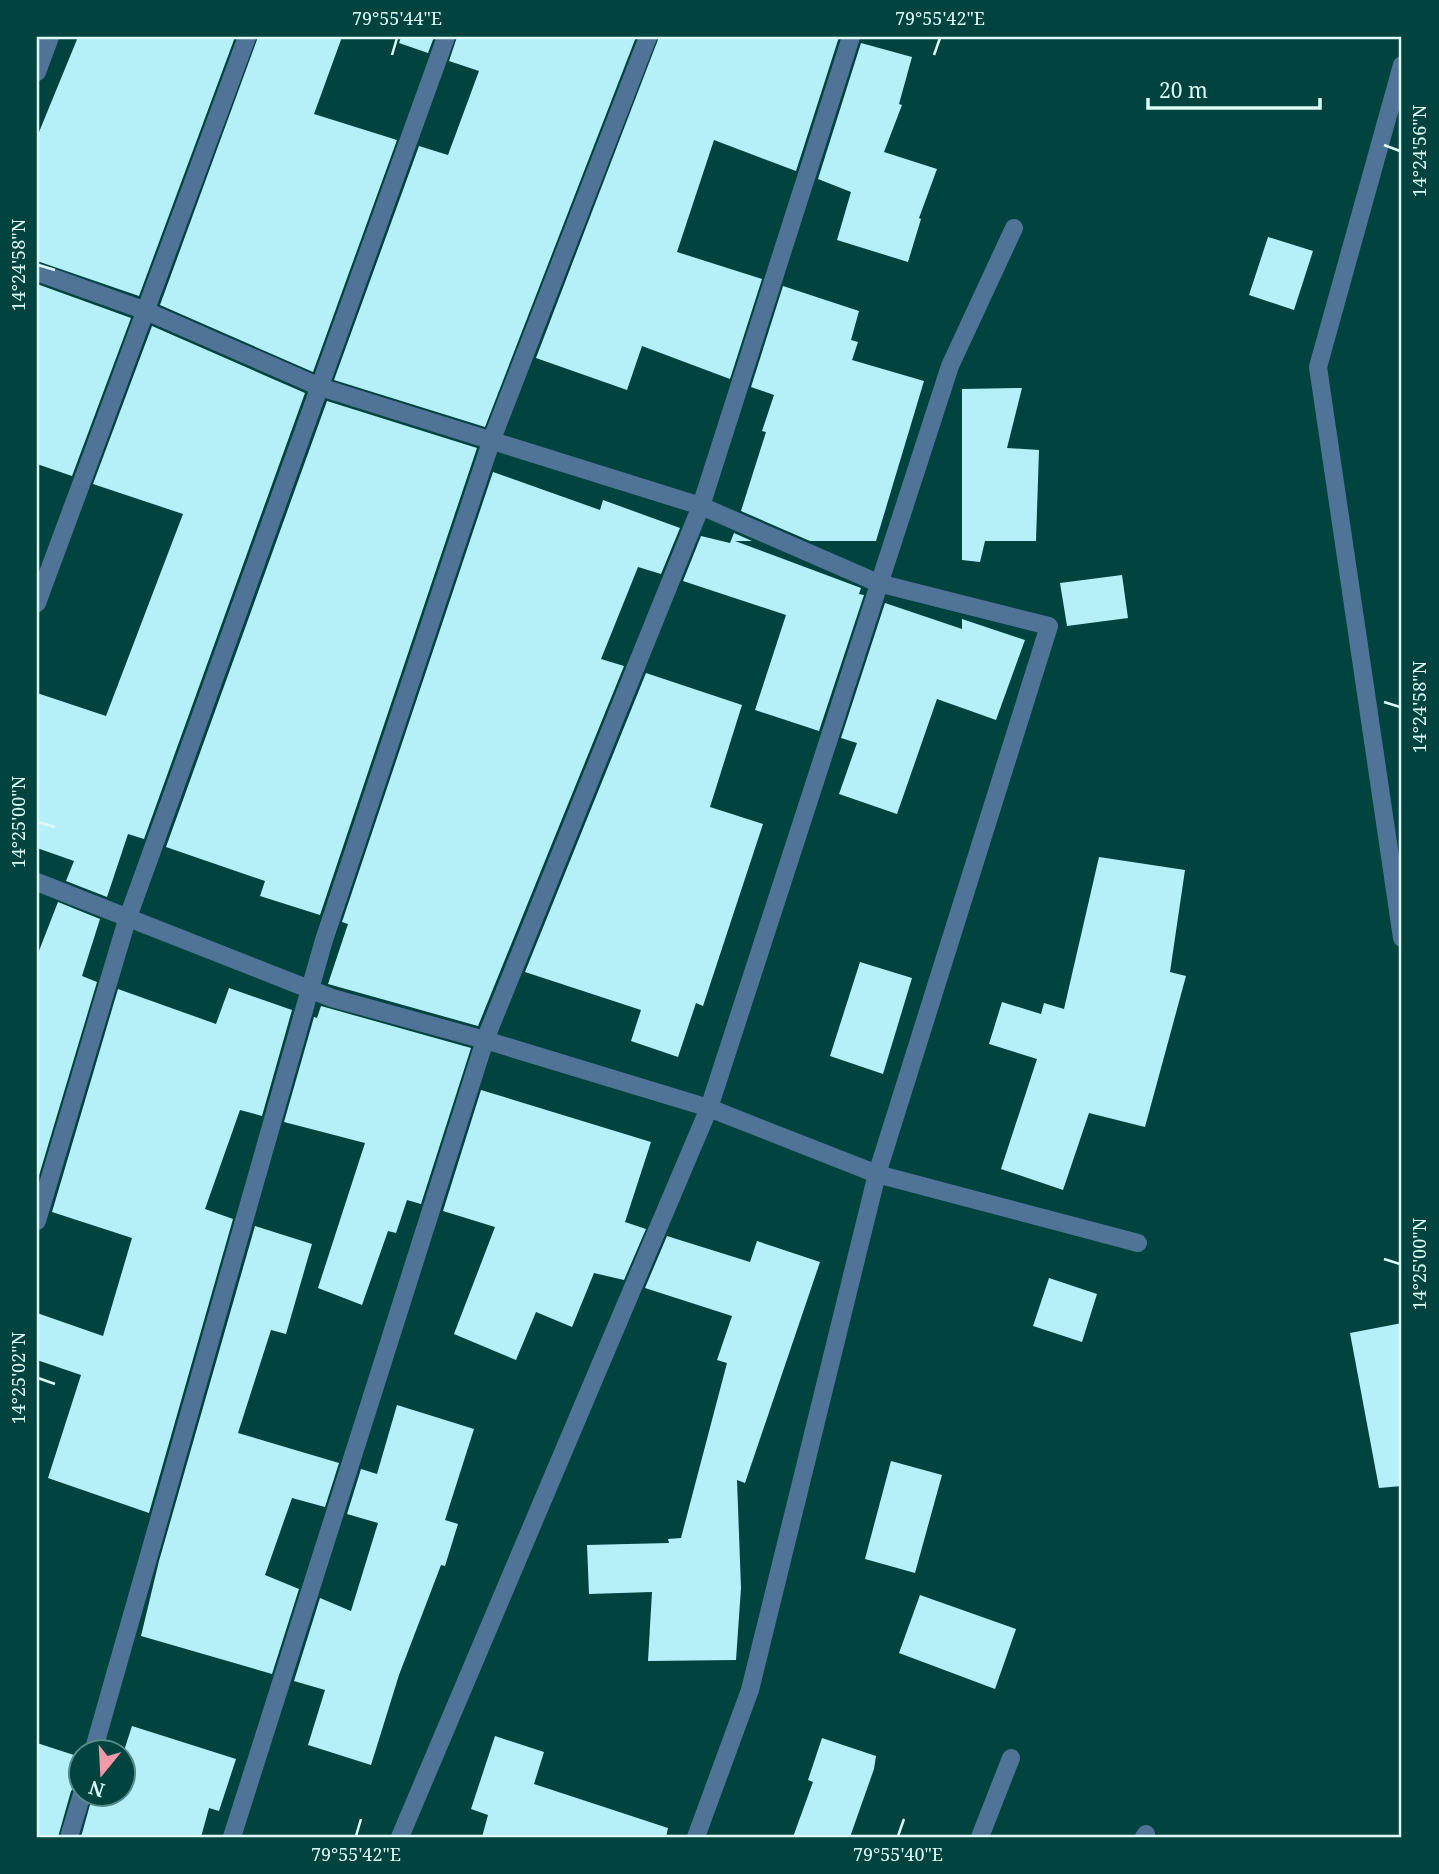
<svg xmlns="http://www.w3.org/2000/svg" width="1439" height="1874" font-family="'Noto Serif',serif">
<rect width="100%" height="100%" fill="#00433f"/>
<path fill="#b5f0f9" d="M78,37H235L139,296L37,261V137Z
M258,37H342L314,114L397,140L313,372L160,305Z
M401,37H434L428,53L399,43Z
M457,37H636L485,427L334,380L419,146L448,155L479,71L449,61Z
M659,37H839L796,171L714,140L677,252L762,279L730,379L642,346L627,390L536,358Z
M861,43L912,57L899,104L902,105L884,152L937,169L919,218L921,219L908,262L837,240L851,192L818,179Z
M1268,237L1313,251L1294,310L1249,295Z
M37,284L131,318L72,476L37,464Z
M783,286L859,311L851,340L858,342L852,360L924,381L876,541H810L741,511L766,432L762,431L774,395L751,387Z
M152,326L305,393L144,839L128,834L107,897L66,881L74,861L37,848V693L106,716L183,514L93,484Z
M1022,388L1007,448L1039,450L1036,541H985L980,562L962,560V389Z
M327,401L477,448L320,915L260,896L265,881L166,847Z
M493,472L600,510L603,500L680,528L661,574L638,567L601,659L624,666L478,1026L328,984L348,924L342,922Z
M734,533L752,541H735L861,588L859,594L864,595L819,731L755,710L786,615L683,581L701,536L730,543Z
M1122,575L1128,618L1067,626L1060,583Z
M885,603L962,629V619L1025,640L996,720L937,699L897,814L839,794L857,743L841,738Z
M646,673L742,705L710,807L763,824L703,1006L696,1003L678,1057L631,1041L641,1010L525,972Z
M1099,857L1185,870L1170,972L1186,976L1145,1127L1089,1113L1063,1190L1001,1169L1037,1059L989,1044L1002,1002L1041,1014L1044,1003L1064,1009Z
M58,902L100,919L82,976L97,982L37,1182V956Z
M860,962L912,978L883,1074L830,1056Z
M229,988L292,1010L262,1116L240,1110L205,1209L233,1219L149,1513L48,1478L81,1375L37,1360V1313L103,1336L132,1238L52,1212L118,989L216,1024Z
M321,1006L471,1048L421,1204L407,1200L396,1233L388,1231L362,1305L318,1288L365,1143L284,1122L314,1017L317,1018Z
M481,1090L651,1142L625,1222L646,1229L624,1280L594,1273L572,1327L536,1312L516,1360L454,1334L495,1227L443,1211Z
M255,1226L312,1244L286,1334L271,1330L238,1433L339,1463L325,1507L292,1498L265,1575L299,1589L272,1674L141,1636L159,1561Z
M667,1236L750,1262L757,1241L820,1262L745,1483L737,1480L741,1588L736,1660L648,1661L652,1592L589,1594L587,1545L669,1543L668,1539L681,1538L727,1363L717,1360L732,1316L645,1288Z
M1049,1278L1097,1294L1082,1342L1033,1326Z
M1402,1323V1486L1379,1488L1350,1333Z
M397,1405L474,1429L445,1520L458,1524L445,1566L441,1565L399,1675L371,1765L308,1745L325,1690L294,1681L320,1598L351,1611L378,1523L347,1514L361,1469L377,1474Z
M891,1461L942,1475L915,1573L865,1559Z
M920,1595L1016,1629L995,1689L899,1653Z
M132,1726L236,1759L219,1811L209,1808L201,1837H81L93,1794H122V1757Z
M495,1736L544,1752L534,1784L668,1828L666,1837H482L488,1815L471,1809Z
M822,1738L876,1756L874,1769L850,1837H793L813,1782L808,1780Z
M37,1743L80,1757V1783L71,1791L58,1837H37Z"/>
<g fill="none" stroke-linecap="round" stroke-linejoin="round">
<path stroke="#507497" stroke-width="18" d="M1402,65L1318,367L1402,938
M37,72L50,37
M37,272L146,311L320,387L701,506L878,583L1049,626L877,1174L750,1690L696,1837
M37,603L247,37
M37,882L332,998L485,1040L709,1108L877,1174L1138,1243
M37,1221L127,920L446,37
M93,1752L324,940L492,439L648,37
M69,1837L82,1794
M232,1837L485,1040L701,506L851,37
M400,1837L709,1108L950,366L1014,228
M980,1837L1011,1758
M1144,1837L1146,1834"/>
</g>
<path fill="none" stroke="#ddfaf6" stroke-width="2.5" d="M392,55L397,38M934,55L940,38M1384,145L1400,151M38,265L55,270M1384,702L1400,707M38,822L55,827M1384,1259L1400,1264M38,1378L55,1384M356,1836L361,1819M898,1836L904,1819"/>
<rect width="1439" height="1874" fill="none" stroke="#00433f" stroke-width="77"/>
<g transform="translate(102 1773) rotate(198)"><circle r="33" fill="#00433f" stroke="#588c88" stroke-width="2"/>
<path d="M0-5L12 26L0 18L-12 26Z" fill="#f39aa9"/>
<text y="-10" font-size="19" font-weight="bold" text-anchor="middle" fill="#ddfaf6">N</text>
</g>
<path d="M1148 98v10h172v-10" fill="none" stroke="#ddfaf6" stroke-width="3.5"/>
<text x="1159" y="98" font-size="21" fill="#ddfaf6" stroke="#00433f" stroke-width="5" paint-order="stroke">20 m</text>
<rect x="38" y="38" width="1362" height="1798" fill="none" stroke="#ddfaf6" stroke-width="2.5"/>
<g font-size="18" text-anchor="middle" fill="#ddfaf6">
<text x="397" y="25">79°55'44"E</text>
<text x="940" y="25">79°55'42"E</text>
<text transform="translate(1420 151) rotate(-90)" y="6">14°24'56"N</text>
<text transform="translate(19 265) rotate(-90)" y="6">14°24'58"N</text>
<text transform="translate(1420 707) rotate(-90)" y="6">14°24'58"N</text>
<text transform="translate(19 822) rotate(-90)" y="6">14°25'00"N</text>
<text transform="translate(1420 1264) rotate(-90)" y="6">14°25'00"N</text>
<text transform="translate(19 1378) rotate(-90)" y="6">14°25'02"N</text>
<text x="356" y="1861">79°55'42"E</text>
<text x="898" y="1861">79°55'40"E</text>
</g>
</svg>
